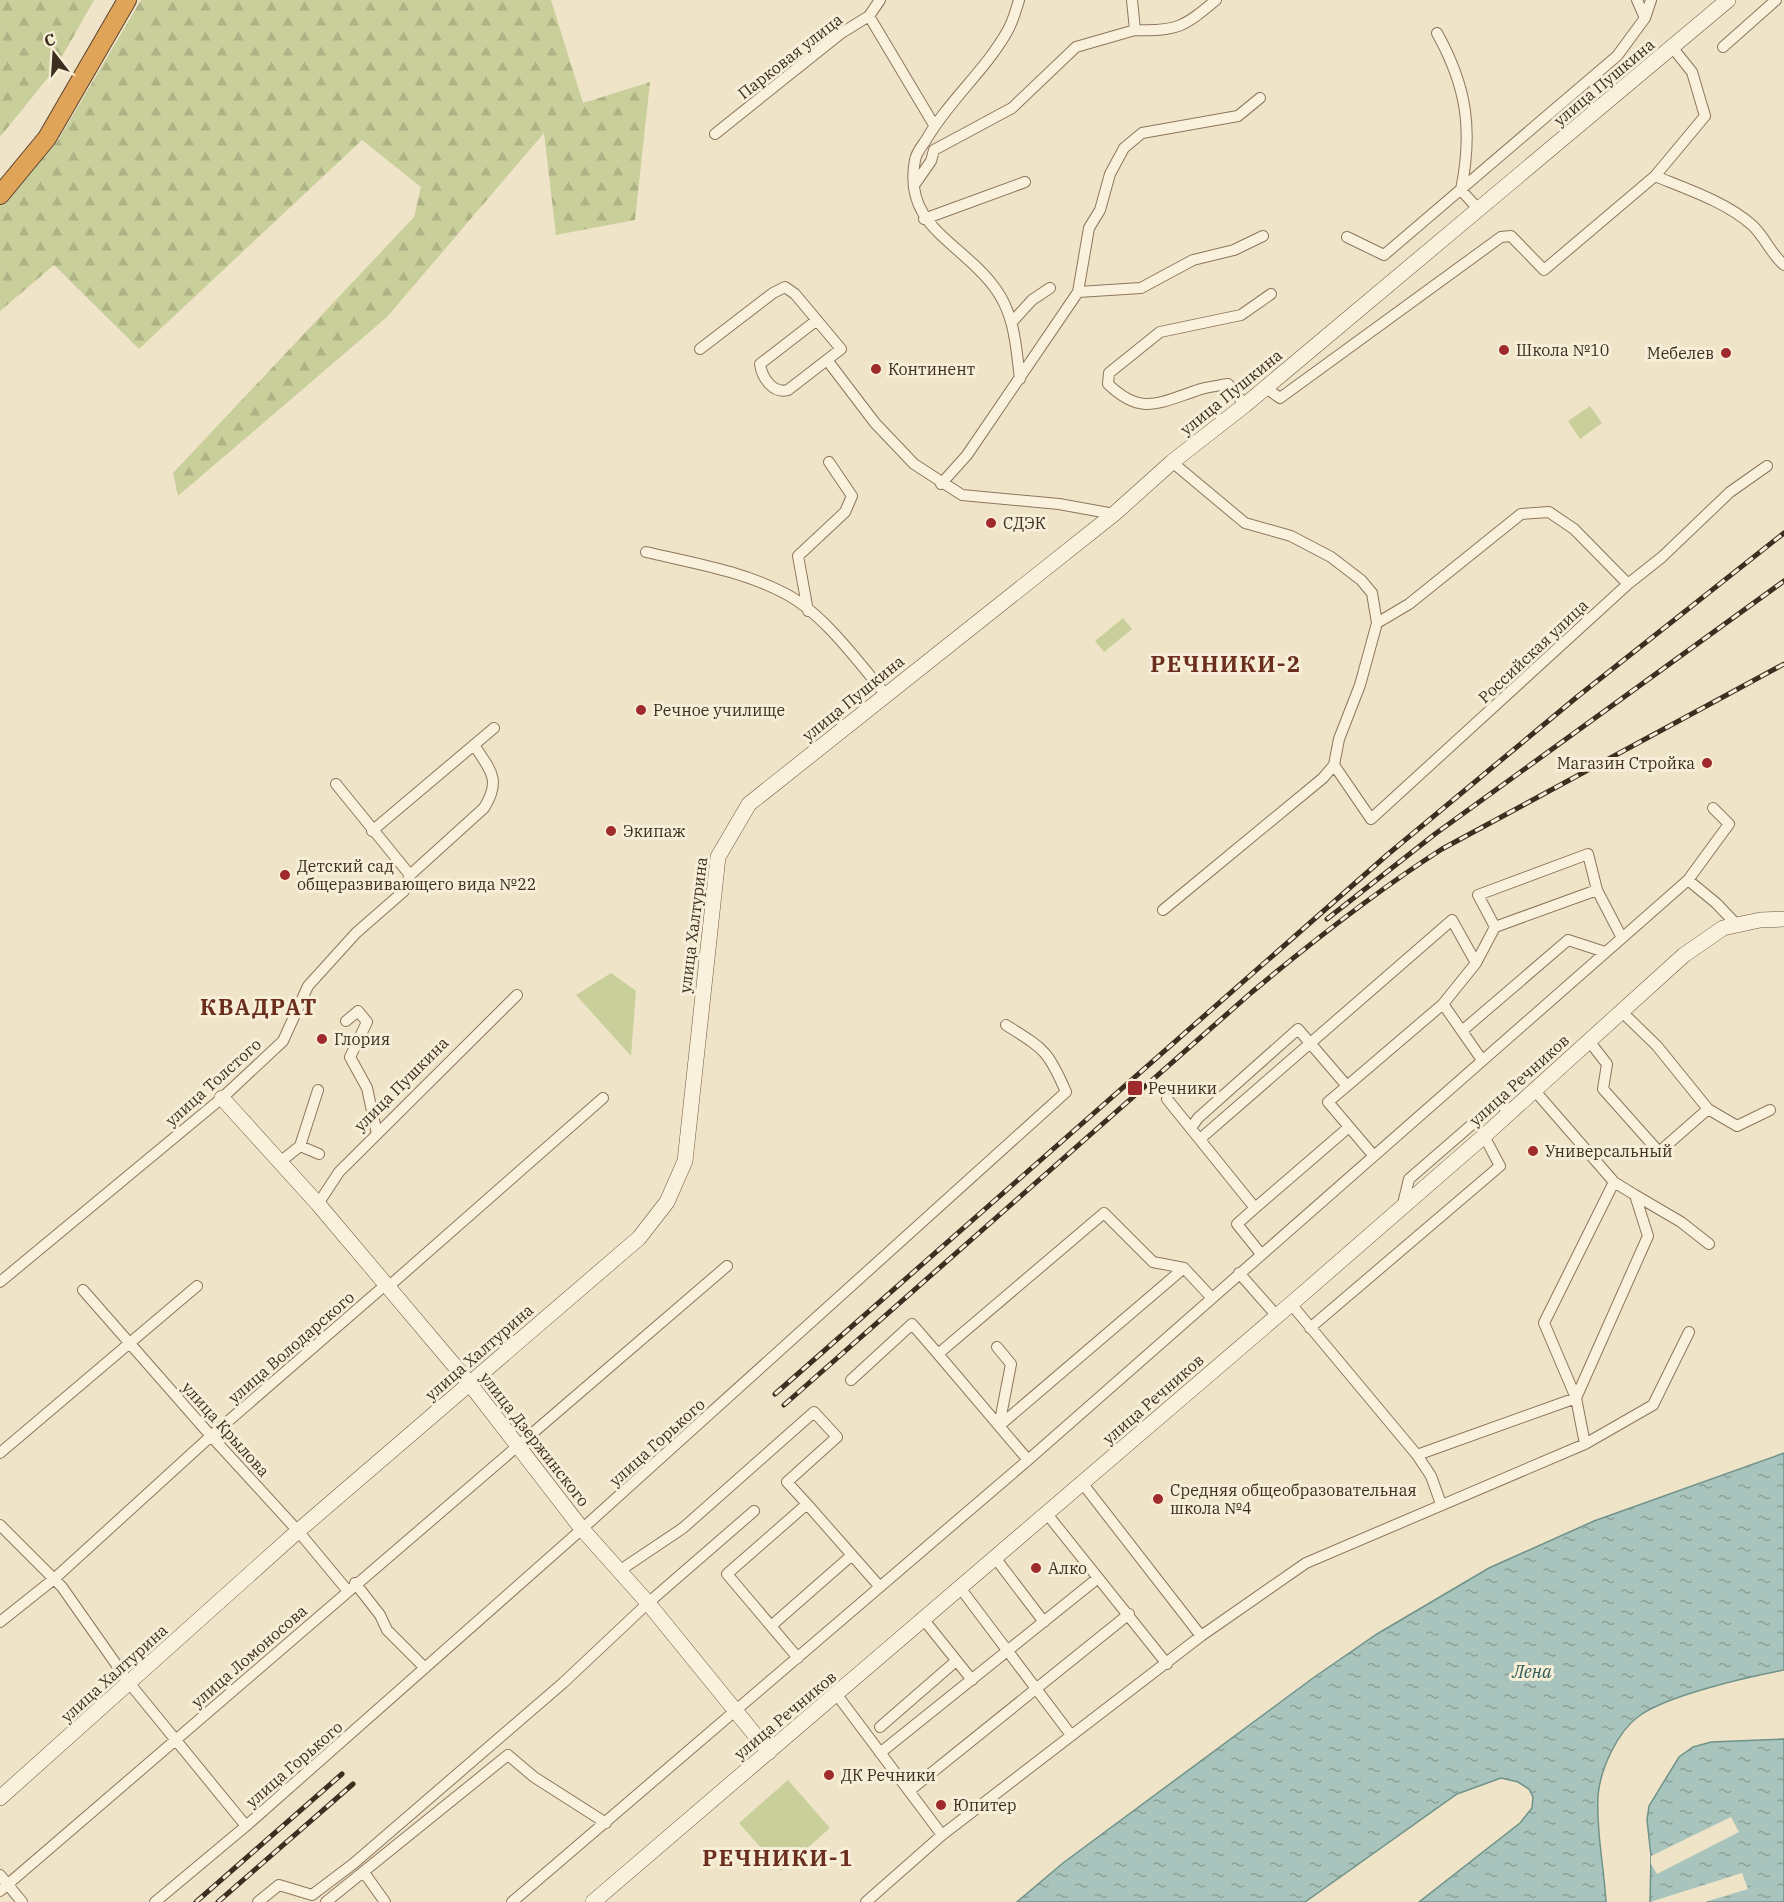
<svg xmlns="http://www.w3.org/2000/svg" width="1784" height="1902" font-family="'IBM Plex Serif',serif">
<defs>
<pattern id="forest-firs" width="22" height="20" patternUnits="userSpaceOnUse" patternTransform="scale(1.5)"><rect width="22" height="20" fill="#c9cf9b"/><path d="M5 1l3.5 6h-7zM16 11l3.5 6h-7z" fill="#aeb285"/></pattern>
<pattern id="water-ripples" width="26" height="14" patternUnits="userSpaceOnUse" patternTransform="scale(1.5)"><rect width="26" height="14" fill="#a9c4bc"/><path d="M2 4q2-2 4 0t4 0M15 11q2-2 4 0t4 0" fill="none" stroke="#8ba098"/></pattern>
</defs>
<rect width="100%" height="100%" fill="#f0e4c8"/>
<path fill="url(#forest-firs)" d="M0,0H94L55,69L0,137Z
M141,0H551L583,103L650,82L635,220L556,235L544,133L387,317L178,496L173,473L414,217L421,187L362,140L139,349L54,265L0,311V204L57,142Z"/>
<path fill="#c9cf9b" d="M1590,406L1602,423L1580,439L1568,421Z
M1123,618L1132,629L1104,652L1095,641Z
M611,973L636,991L631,1056L576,995Z
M788,1780L830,1828L781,1871L739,1823Z"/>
<path fill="url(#water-ripples)" stroke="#6f938a" stroke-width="1.5" d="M1784,1453V1670C1748,1677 1668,1695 1639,1716C1617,1732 1600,1770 1598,1796C1596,1831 1604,1867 1606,1902H1419L1520,1823L1532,1808L1533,1797L1529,1789L1518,1782L1501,1778L1457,1794L1305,1902H1017L1063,1863L1313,1678L1377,1634L1489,1568L1594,1521Z
M1784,1739V1902H1650L1651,1856L1647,1820L1649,1806L1679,1757L1693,1747L1711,1742Z"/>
<path fill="#f0e4c8" d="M1731,1817L1739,1832L1657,1874L1651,1864V1856Z
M1742,1873L1748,1889L1705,1902H1650Z"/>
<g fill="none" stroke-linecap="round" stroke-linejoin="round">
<g stroke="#8d765c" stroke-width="12">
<path id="street" d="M1019,0C1016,10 1013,21 1008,30C986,70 949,100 926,140C922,146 916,153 915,160C902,227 963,243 995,288C1015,315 1016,347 1020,379
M1132,0L1135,30C1177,32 1185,26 1216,0
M869,16L934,125
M1645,18L1651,0
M1437,33C1467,87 1473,130 1461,190L1479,210
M1723,47L1776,0
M715,134L840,34L869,16L880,0
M1655,176C1687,189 1726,202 1752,225C1765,237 1771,254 1784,265
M915,184L931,161L934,150L1012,108L1076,47L1135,30
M924,219L1025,182
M1347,237L1384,255L1617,56L1645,18L1637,0
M1078,292L1141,288L1193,260L1234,250L1263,236
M1012,322L1032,300L1050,288
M700,349L773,293L785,287L795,294L841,349L788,390C773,394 762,378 760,364L817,320
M827,360L875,423L914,464L962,495L1059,504L1114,514
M1266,388L1280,398L1501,237L1511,236L1544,270L1655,176L1705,116L1692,72L1672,47
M1245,405L1228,384C1217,386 1205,387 1195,391C1157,404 1140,415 1108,384L1109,373L1160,332L1241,315L1271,294
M941,484L967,455L1078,292L1089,228L1100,210L1110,174L1124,148L1142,133L1238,116L1260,98
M646,552C693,563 743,571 786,594C824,614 859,663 886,695
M808,611L798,556L845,512L852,496L829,462
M1377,623L1409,604L1521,514L1549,512L1574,529L1628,584
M1334,765L1371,819L1628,584L1662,557L1730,492L1767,466
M336,784L410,875
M372,831L494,728
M1688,880L1716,903L1736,924
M1163,910L1323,778L1334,765L1339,739L1360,685L1377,623L1372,593L1361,580L1331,557L1291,536L1245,523L1172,462
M1495,927L1478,895L1588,854L1597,890
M1476,963L1495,927L1597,890L1622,938
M346,1021L358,1011L367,1022L350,1057L367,1088L377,1134
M1462,1031L1568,940L1605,952
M1589,1041L1607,1064L1603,1089L1659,1152L1708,1109L1657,1046L1621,1011
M1347,1086L1443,1004
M1535,1091L1614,1182L1635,1195L1648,1236L1576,1398L1585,1444
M1167,1099L1255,1208L1237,1224L1261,1254
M1708,1109L1737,1126L1770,1110
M1191,1128L1198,1118L1298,1029L1347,1086L1328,1102L1373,1155
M1200,1139L1452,920L1476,963L1443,1004L1482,1060
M300,1146L319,1154
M280,1162L300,1146L318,1090
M1635,1195L1681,1222L1709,1244
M318,1204L339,1172L517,995
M1255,1208L1349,1127
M1402,1208L1409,1179L1499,1101L1509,1113
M1239,1273L1277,1316
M0,1282L222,1098L283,1041L308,986L356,933L404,891L410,875L484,808C502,779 490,770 474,745
M83,1290L211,1436L298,1531L347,1590
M1291,1304L1417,1455L1431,1476L1441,1504
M1310,1328L1500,1166L1484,1136
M997,1347L1011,1364L999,1426
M851,1380L912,1324L938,1354
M999,1426L1184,1268
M0,1453L197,1286
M1417,1455L1576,1398L1544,1323L1614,1182
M1028,1460L938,1354L1104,1213L1153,1262L1184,1268L1211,1297
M1083,1484L1201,1636L1306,1563L1585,1444L1653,1405L1689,1332
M1047,1514L1167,1664
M0,1525L62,1587L130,1684L246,1826
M996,1559L1044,1622
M619,1571L683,1528L814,1412L837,1437L787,1482L807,1504
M355,1583L380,1615L387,1630L425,1668
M961,1589L1071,1735
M924,1620L972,1680
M0,1622L54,1579L211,1436L383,1287H388L603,1098
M771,1626L852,1555
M798,1658L727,1574L807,1504L880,1587
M837,1695L942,1835
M880,1727L956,1661
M880,1753L1098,1578
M909,1791L1129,1614
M365,1874L385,1902
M0,1875L22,1902
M0,1891L727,1266
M155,1902L246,1826L582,1529L1066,1092C1048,1050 1044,1049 1006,1025
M258,1902L279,1885L312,1895L353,1864L563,1683L648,1603L754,1511
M326,1902L508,1755L534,1777L606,1823
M512,1902L1028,1460L1688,880L1729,824L1713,808
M866,1902L942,1835L1201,1636"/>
</g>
<g stroke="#6f573f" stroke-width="16">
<path id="secondary" d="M222,1098L318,1204L470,1384L582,1529L648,1603L769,1752
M0,1798L298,1531L639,1238L667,1202L685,1161L718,857L749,804L1114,514L1172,462L1245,405L1728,0
M593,1902L1291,1304L1484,1136L1684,955L1723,928L1760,920L1784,919"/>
</g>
<g stroke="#5b4430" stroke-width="20">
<path id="highway" d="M0,195L47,138L127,0"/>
</g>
<use href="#street" stroke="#faf1dc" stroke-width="10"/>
<use href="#secondary" stroke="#faf1dc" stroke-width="15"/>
<use href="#highway" stroke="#e0a458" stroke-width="18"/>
<g stroke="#3d2e20" stroke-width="5">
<path id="rail" d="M1327,919L1435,834L1784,581
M775,1394L1387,855L1577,697L1784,533
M784,1405L1252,992C1313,941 1375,892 1442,849L1784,664
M196,1902L342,1774
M218,1902L353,1784"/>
</g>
<use href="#rail" stroke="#f7eed8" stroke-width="3" stroke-dasharray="9" stroke-linecap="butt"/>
</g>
<g fill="#9e2a2b" stroke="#f7eed8" stroke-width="2">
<circle cx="1504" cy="350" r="6"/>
<circle cx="1726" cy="353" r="6"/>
<circle cx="876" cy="369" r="6"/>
<circle cx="991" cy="523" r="6"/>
<circle cx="641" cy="710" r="6"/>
<circle cx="1707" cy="763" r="6"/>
<circle cx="611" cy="831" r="6"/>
<circle cx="285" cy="875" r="6"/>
<circle cx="322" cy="1039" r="6"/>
<rect x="1127" y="1080" width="16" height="16" rx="3"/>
<circle cx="1533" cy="1151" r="6"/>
<circle cx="1158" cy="1499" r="6"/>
<circle cx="1036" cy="1568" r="6"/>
<circle cx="829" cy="1775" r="6"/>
<circle cx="941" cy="1805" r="6"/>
</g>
<g text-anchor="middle" stroke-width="6" stroke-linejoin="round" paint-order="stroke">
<g font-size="16" fill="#3d2e20" stroke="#f7eed8">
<text transform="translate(790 56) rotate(-38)" y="6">Парковая улица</text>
<text transform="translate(1604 82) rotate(-40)" y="6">улица Пушкина</text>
<text transform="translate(1231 392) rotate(-39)" y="6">улица Пушкина</text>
<text transform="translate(1533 651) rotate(-43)" y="6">Российская улица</text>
<text transform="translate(853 698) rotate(-39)" y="6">улица Пушкина</text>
<text transform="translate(693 925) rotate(-83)" y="6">улица Халтурина</text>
<text transform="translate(1519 1080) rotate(-42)" y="6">улица Речников</text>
<text transform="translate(213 1082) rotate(-42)" y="6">улица Толстого</text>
<text transform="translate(401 1084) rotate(-45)" y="6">улица Пушкина</text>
<text transform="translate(291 1347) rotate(-41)" y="6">улица Володарского</text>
<text transform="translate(479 1352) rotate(-41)" y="6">улица Халтурина</text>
<text transform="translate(1153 1399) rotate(-41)" y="6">улица Речников</text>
<text transform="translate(226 1429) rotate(48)" y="6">улица Крылова</text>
<text transform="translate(535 1439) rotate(52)" y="6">улица Дзержинского</text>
<text transform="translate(657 1442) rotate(-42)" y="6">улица Горького</text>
<text transform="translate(249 1656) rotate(-41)" y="6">улица Ломоносова</text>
<text transform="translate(114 1673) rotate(-42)" y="6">улица Халтурина</text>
<text transform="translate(785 1715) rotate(-40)" y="6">улица Речников</text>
<text transform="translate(294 1764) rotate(-41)" y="6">улица Горького</text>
</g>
<g font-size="16" fill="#3d2e20" stroke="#f7eed8" text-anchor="start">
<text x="1516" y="356">Школа №10</text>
<text x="1714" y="359" text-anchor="end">Мебелев</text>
<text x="888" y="375">Континент</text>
<text x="1003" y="529">СДЭК</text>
<text x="653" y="716">Речное училище</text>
<text x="1695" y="769" text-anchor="end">Магазин Стройка</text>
<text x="623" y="837">Экипаж</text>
<text x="297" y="872">Детский сад<tspan x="297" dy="18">общеразвивающего вида №22</tspan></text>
<text x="334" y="1045">Глория</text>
<text x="1148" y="1094">Речники</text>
<text x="1545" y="1157">Универсальный</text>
<text x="1170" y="1496">Средняя общеобразовательная<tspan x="1170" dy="18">школа №4</tspan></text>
<text x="1048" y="1574">Алко</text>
<text x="841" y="1781">ДК Речники</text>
<text x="953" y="1811">Юпитер</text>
</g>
<g font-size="18" font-style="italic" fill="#2f5d5a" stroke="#f7eed8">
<text x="1532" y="1678">Лена</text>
</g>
<g font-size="22" font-weight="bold" letter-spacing="1.5" fill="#6b2e1e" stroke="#f7eed8">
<text x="1226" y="672">РЕЧНИКИ-2</text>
<text x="259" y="1015">КВАДРАТ</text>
<text x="778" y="1866">РЕЧНИКИ-1</text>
</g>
</g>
<g transform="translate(54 54) rotate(343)" stroke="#f7eed8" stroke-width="4.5" paint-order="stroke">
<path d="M0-4.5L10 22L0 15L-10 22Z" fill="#3d2e20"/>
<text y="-9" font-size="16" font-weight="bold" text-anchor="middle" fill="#3d2e20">С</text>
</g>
</svg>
